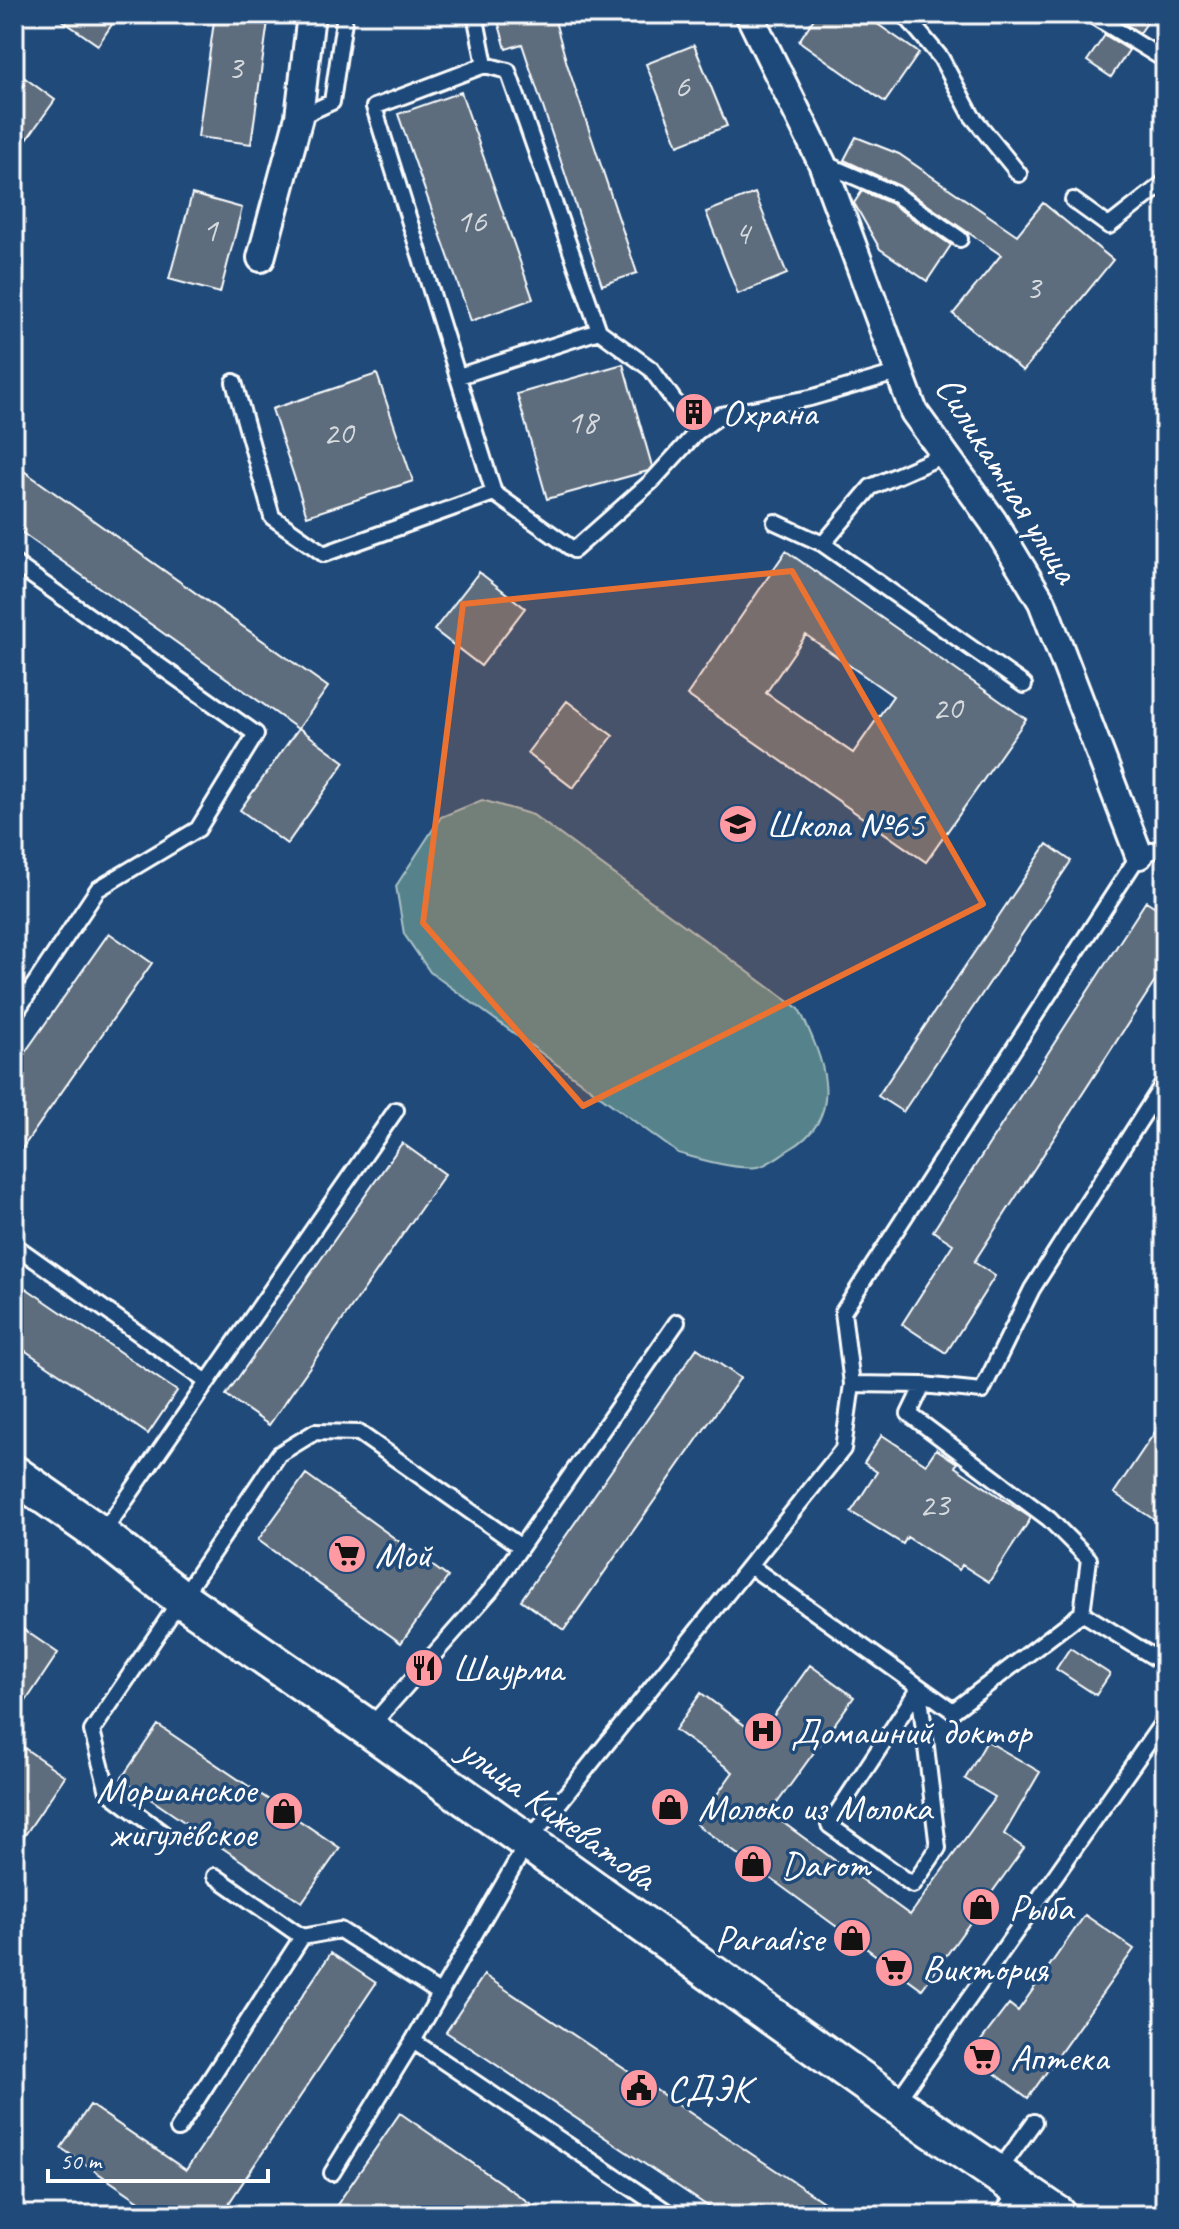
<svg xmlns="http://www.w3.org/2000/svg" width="1179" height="2229" font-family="Caveat,sans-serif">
<rect width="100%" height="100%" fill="#1f4a7a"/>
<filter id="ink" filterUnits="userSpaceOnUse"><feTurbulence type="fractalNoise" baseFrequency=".0125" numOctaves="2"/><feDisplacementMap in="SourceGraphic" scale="16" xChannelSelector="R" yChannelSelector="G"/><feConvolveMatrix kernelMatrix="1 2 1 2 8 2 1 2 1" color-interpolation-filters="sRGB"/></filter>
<g filter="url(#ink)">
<path fill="#56838b" stroke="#aac1c5" stroke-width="2" d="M482,800L533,815L799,1009C823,1057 848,1116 790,1149C780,1155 767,1166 757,1167C737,1170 698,1159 678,1153L430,972L404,934L396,886L441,817Z"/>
<path fill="#5d6d7d" stroke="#fff" stroke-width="2" fill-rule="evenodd" d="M53,14H119L98,45Z
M215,14H269L251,144L198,137Z
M496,14H553L567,64L637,273L602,285L522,44L506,49Z
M817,14H863L919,53L885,102L799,41Z
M1119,14H1153L1140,33L1116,18Z
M1105,35L1129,50L1111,77L1087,61Z
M694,45L727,126L678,145L646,64Z
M14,70L55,100L14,157Z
M461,92L533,299L471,321L398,114Z
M856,137L899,154L1017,235L1043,203L1113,260L1023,371L953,314L1001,255L900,186L844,160Z
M862,191L890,203L951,245L927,281L880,249L854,203Z
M755,193L787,274L738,294L706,212Z
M192,194L242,208L220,293L169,279Z
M623,364L652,466L648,471L547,499L517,394Z
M377,374L413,481L307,516L272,409Z
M14,464L328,687L299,728L345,762L287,844L240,810L298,729L14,527Z
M786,551L1026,719L926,862L687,695ZM806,635L893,696L853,753L766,693Z
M479,572L525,608L481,666L434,630Z
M567,701L613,736L573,788L527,753Z
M1047,844L1071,861L903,1112L878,1096Z
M1146,901L1165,913V966L974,1262L995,1276L946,1353L902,1324L953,1244L933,1231Z
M109,933L152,963L14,1160V1068Z
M402,1143L445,1174L269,1425L226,1395Z
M14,1280L177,1391L148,1434L14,1343Z
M697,1348L740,1378L564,1630L521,1600Z
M1165,1417V1527L1114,1493Z
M882,1435L926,1464L936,1449L957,1463L955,1467L1031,1518L989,1582L962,1565L959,1570L907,1537L903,1544L851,1512L877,1472L864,1463Z
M306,1474L448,1577L401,1643L258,1540Z
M14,1623L58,1653L14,1719Z
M1070,1648L1110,1674L1096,1695L1056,1669Z
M810,1665L854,1697L770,1813L910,1915L995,1797L965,1779L987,1741L1040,1772L1004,1834L1024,1848L922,1989L696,1824L733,1772L675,1730L701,1693L759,1736Z
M158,1725L340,1848L302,1902L121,1779Z
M14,1741L65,1776L14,1851Z
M1085,1915L1134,1949L1028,2098L970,2055L1009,2004L1018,2011Z
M331,1953L376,1983L221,2215H160L61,2148L90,2105L186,2170Z
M484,1975L771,2167L843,2215H721L486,2058L446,2032Z
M400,2113L547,2215H330Z"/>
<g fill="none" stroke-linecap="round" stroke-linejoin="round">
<g stroke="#fff" stroke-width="20">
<path id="service" d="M475,14L485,65L374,107L494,493L574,550L652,481L697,432L651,369L599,331
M904,14L941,58L972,116L1019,174
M1095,14V17L1165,60
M299,117L332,102L345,14
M823,163L895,194L960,239
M1073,200L1109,226L1165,182
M459,376L599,331L508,71L485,65
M234,382L272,517L324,554L494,493
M697,432L721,415L810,398L900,372
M775,522L823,544L871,487L944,455
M823,544L1024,685
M14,563L256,734L198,829L98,889L14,1015
M14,1245L207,1382
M852,1384L923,1385L982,1391L1032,1289L1165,1081
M923,1385L909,1414L1049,1519L1089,1559L1082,1613
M102,1534L396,1110
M750,1566L953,1711L1082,1613L1165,1664
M919,1688L938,1848L913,1885L829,1825Z
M369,1728L491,1590L677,1322
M164,1834L108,1792L92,1731L279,1454L315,1432L359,1433L521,1547
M215,1876L302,1937L340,1930L441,1994
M413,2041L672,2215
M895,2104L1165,1719
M178,2129L302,1937
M998,2172L1034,2122
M332,2173L413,2041L527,1843L843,1449L852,1384L843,1312L1139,855L1165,847
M1001,2215L1020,2189"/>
</g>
<g stroke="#fff" stroke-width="32">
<path id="minor" d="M749,14L822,163L914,412L993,521L1042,602L1139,855
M261,258L299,117L311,14"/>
</g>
<g stroke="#fff" stroke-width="42">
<path id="secondary" d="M14,1474L101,1535L182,1599L368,1728L895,2104L1058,2215"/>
</g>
<use href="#service" stroke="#1f4a7a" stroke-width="14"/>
<use href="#minor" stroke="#1f4a7a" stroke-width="26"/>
<use href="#secondary" stroke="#1f4a7a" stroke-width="36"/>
</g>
</g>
<path fill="#eb7230" fill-opacity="0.2" stroke="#eb7230" stroke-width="6" stroke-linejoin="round" d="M792,571L983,904L583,1106L423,923L463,604Z"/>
<defs>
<g id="building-disc" transform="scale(2)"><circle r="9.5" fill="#ff9aa2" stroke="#1f4a7a"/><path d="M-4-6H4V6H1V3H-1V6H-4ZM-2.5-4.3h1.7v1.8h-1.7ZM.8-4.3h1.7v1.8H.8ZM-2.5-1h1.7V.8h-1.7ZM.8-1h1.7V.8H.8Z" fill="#111"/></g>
<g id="school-disc" transform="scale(2)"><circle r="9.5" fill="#ff9aa2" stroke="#1f4a7a"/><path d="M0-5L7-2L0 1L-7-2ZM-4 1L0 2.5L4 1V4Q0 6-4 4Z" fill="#111"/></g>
<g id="supermarket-disc" transform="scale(2)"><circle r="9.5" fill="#ff9aa2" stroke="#1f4a7a"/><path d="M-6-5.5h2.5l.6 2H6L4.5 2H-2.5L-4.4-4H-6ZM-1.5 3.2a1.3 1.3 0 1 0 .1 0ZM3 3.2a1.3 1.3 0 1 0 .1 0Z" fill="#111"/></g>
<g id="restaurant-disc" transform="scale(2)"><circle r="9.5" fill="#ff9aa2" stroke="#1f4a7a"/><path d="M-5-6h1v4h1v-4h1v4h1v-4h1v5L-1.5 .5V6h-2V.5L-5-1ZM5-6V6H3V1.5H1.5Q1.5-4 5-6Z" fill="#111"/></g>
<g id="hospital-disc" transform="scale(2)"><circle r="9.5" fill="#ff9aa2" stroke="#1f4a7a"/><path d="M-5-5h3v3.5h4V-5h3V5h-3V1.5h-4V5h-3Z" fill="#111"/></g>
<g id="shop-disc" transform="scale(2)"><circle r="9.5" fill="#ff9aa2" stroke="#1f4a7a"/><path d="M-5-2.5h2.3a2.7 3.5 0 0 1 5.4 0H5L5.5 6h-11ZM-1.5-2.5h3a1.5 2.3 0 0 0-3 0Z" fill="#111"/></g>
<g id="civic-disc" transform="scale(2)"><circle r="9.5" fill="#ff9aa2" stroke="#1f4a7a"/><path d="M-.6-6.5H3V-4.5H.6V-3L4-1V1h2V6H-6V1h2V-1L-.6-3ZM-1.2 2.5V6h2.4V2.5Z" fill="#111"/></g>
</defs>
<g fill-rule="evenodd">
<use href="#building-disc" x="694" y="412"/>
<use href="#school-disc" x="738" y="824"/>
<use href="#supermarket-disc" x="347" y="1554"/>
<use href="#restaurant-disc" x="424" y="1668"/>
<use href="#hospital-disc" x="763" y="1731"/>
<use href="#shop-disc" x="670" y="1807"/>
<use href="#shop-disc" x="284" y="1811"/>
<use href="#shop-disc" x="753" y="1864"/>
<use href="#shop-disc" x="981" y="1907"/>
<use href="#shop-disc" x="852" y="1938"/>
<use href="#supermarket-disc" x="894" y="1968"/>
<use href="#supermarket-disc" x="982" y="2057"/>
<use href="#civic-disc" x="639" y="2088"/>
</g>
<g text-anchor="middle" stroke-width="7" stroke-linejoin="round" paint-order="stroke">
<g font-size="34" fill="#d6dade">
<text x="235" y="79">3</text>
<text x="682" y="97">6</text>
<text x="471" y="232">16</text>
<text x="210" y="241">1</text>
<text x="742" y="244">4</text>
<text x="1033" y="299">3</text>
<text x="582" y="433">18</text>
<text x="338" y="444">20</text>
<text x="947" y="719">20</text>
<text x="934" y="1516">23</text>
</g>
<g font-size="38" fill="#fff" stroke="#1f4a7a" text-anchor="start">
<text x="722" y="425">Охрана</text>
<text x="766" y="837">Школа №65</text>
<text x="375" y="1567">Мой</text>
<text x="452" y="1681">Шаурма</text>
<text x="791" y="1744">Домашний доктор</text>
<text x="256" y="1802" text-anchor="end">Моршанское<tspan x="256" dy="44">жигулёвское</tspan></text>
<text x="698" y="1820">Молоко из Молока</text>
<text x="781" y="1877">Darom</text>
<text x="1009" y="1920">Рыба</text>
<text x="824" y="1951" text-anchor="end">Paradise</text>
<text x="922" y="1981">Виктория</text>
<text x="1010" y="2070">Аптека</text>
<text x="667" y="2101">СДЭК</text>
</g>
<g font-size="38" fill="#fff" stroke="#1f4a7a">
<text transform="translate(1008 479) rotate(58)" y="13">Силикатная улица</text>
<text transform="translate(558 1813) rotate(36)" y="13">улица Кижеватова</text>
</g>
</g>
<rect width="1179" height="2229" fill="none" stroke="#1f4a7a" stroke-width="48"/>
<rect x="24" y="24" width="1131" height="2181" fill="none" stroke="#fff" stroke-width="3" filter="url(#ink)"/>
<path d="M48 2169v12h220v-12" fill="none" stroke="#ffffff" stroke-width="4"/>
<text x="60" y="2169" font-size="24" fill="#ffffff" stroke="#1f4a7a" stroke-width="6" paint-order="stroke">50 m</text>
</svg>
